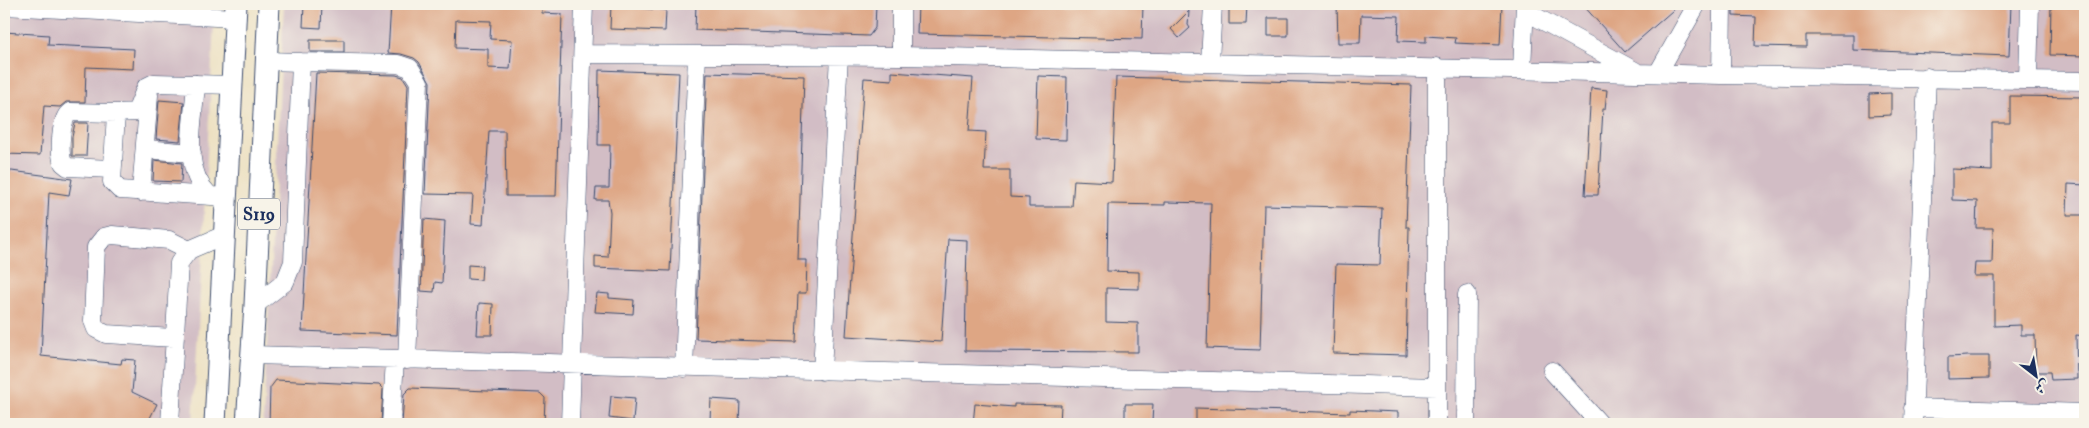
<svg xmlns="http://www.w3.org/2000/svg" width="2089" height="428" font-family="'IM FELL Double Pica',Amiri,serif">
<rect width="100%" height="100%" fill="#f7f3e8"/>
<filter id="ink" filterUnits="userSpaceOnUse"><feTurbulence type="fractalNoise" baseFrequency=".02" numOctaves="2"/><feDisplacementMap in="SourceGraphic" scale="10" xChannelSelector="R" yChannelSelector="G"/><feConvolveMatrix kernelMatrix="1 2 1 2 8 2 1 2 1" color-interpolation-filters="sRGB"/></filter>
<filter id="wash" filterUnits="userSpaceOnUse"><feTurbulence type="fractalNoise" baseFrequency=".0096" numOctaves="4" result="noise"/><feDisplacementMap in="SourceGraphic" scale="20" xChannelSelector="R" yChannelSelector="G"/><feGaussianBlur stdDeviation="1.12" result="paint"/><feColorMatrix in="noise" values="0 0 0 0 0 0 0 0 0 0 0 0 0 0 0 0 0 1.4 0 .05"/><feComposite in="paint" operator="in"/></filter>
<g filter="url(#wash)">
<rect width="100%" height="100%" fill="#ede1c2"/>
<path fill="#d2bdc5" d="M4,4H215L193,424H4Z
M284,4H2085V424H263Z"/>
<g id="blocks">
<path fill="#dea684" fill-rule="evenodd" d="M304,4H322L321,28L303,27Z
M391,4H542V13L562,14L556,196H506L505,131H489L483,225L471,224L473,195L425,194L430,82L419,62L414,58L401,54L388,53ZM456,20L491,21L490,39L512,40L510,69L488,68V49L455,48Z
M611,4H635V8L666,10L665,31L610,29Z
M696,4H876L875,28L869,36L695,30Z
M918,4H1143L1142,39L917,34Z
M1229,4H1247L1246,24H1229Z
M1337,4H1502L1500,45L1455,43L1456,38L1426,36V42L1398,41L1399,16L1361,15L1360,43H1338Z
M1582,4H1680L1625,52Z
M1733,4H2011L2009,56L1853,50V35H1806V47L1755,46L1756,17L1733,16Z
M2051,4H2085V56L2050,55Z
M1189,11L1188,25L1190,28L1179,38L1171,29Z
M1268,18H1288V36H1268Z
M4,32L49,35L48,45L134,49L133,69L86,67L85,102H66L60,107L44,106L40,155L4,154Z
M310,40H344V52H310Z
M599,70L679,73L670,271L595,268V256L608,257L610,212L608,200H595L596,188H609L610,145H598Z
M892,72L973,78L969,131L986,132L984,170H1010V197L1029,198V207H1072L1074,180L1112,182L1116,77L1411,85L1406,227H1409L1406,355L1333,353L1336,264L1380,265L1382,208L1264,205L1260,350L1207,348L1211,203L1165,202V205L1108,204L1107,271L1139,272V289L1106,288V322L1138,323V352L965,351L967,240L948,239L941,342L846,336L864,78L892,80Z
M316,73L396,75L403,77L408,85L397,335L302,331Z
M707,73L804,76L798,260H807L806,293H798L796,342L696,339Z
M1038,76L1067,77L1066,140L1036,139Z
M1591,88L1607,90L1605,109H1603L1598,195H1585Z
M1891,93V115L1869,116V94Z
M2010,96L2085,97V185L2068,184L2067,215H2085V336L2076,335L2077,379L2051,380L2050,372H2036L2035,335H2021V325L1994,326V276H1974L1975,263H1992L1993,228H1976L1977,201L1952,200V169L1992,171V123H2010Z
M159,100L184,102L180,141L156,139Z
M75,123H88L86,156H72V137Z
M154,160L182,163L181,182L153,181Z
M4,170L72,179L69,195L49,192L41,356L121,364L122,359L135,360L132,392L157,404L147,424H4Z
M424,219L445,221L442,283L435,282L434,292L421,291Z
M468,265L482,266L481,280L468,279Z
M597,293L609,294V298L634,300L633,314L595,312Z
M479,303L493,304L492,335H477Z
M1968,356H1989V378L1948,379V357Z
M276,380L379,385L383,389L381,424H269L270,388Z
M410,388L540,393L545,398L544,424H402L404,394Z
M611,396L635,398L633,421L609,418Z
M711,399L740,401L739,422L710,420Z
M975,404L1014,407V404L1061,405L1060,424H973Z
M1125,404H1153L1152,422L1125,424Z
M1196,408L1350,413V410L1398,412V424H1196Z"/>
</g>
</g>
<g filter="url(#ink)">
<use href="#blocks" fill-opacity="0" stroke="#3a4a6d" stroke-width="1"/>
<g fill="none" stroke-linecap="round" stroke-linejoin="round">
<g stroke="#3a4a6d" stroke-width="19">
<path id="minor" d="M4,6L235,18
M1525,11L1635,71
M583,54L901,56L1721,75L2085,81
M901,56V4
M301,62L398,64L410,68L419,82L407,360
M1210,62L1213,4
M1522,69L1525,4
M1658,73L1697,4
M1721,75L1722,4
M2028,79L2030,4
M196,84C194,120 180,167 209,195
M145,149L192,153
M111,169L68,167L63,163C59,153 60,118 70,112L116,113
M141,192L149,95
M227,197L120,190L112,182L116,113L136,112L146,87L154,83L233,85
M255,305L285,282L293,262L301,62L266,61
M174,338L106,334L96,329L93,321L96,247L104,237L112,235L169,240L189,250
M252,355L1437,387
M684,368L697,55
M822,371L839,56
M1552,371L1600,424
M1913,408L2085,413
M170,424L179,263L189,250L224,235
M391,424L395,360
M570,424L584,4
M1437,424V67
M1466,424L1467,294
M1913,424L1927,77"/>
</g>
<g stroke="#3a4a6d" stroke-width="23">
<path id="major" d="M215,424L236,4
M247,424L255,305L269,4"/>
</g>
<use href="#minor" stroke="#fff" stroke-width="18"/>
<use href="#major" stroke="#fff" stroke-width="21"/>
</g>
</g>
<g text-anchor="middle" stroke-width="4" stroke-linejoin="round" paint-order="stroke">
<rect fill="#f7f3e8" stroke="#5d6a87" stroke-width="1" x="238" y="198.5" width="42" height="31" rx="4"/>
<g font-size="18" font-weight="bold" fill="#1b2f5e">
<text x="259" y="220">S119</text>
</g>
</g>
<rect width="2089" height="428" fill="none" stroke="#f7f3e8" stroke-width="20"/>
<g transform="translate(2036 376) rotate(149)" stroke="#f7f3e8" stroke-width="4" paint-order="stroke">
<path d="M0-4L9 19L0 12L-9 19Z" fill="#1b2f5e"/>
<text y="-8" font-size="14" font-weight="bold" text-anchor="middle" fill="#1b2f5e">ش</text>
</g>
</svg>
